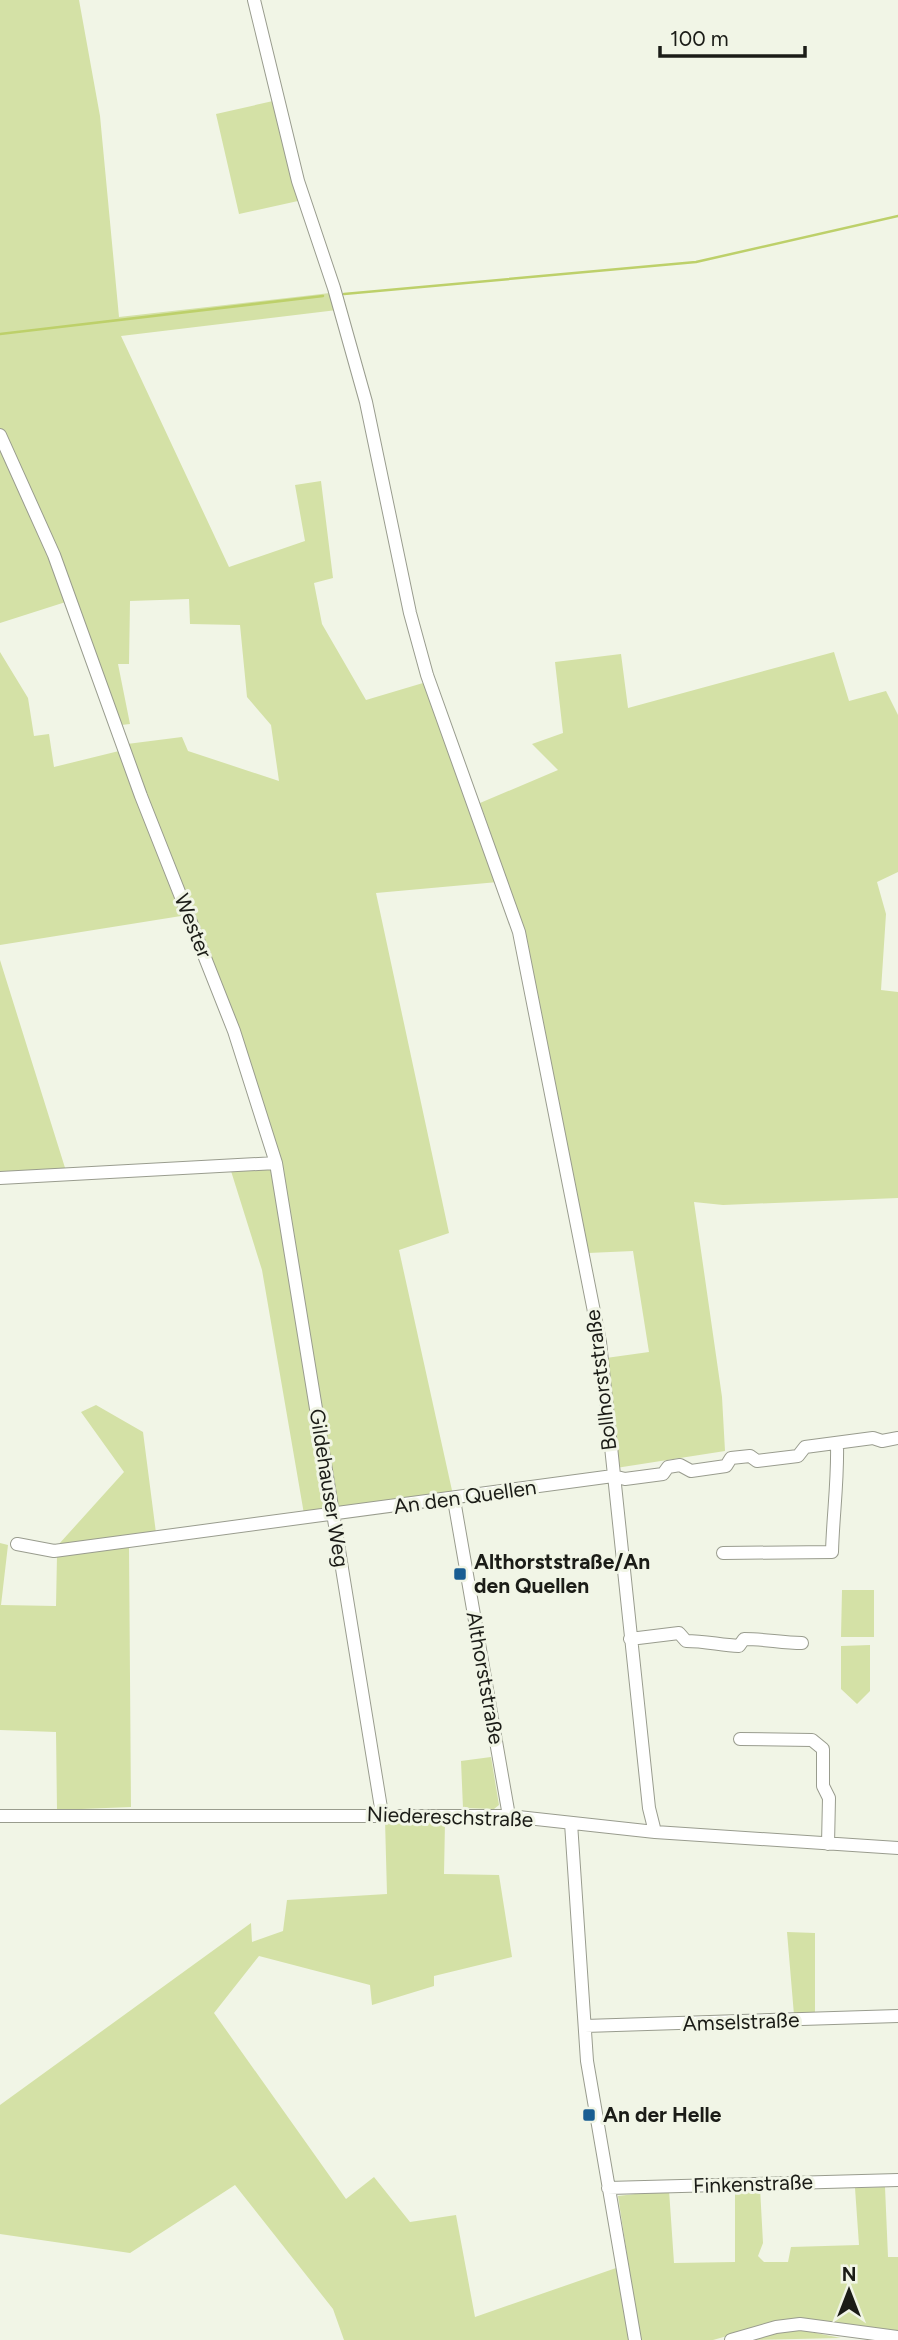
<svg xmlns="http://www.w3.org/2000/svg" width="898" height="2340" font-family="Figtree,sans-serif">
<rect width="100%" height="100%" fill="#f1f5e6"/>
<path fill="#d4e1a6" d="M0,0H79L100,116L119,317L330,293L337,310L121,336L229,567L305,541L295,485L321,481L333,578L314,583L322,624L366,700L423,683L498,882L376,893L449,1233L399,1250L453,1495L337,1510L279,1159L127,744L182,737L188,751L279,781L271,725L247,697L240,625L190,624L189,599L130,601L129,664H118L130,724L121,725L75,599L0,623Z
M273,101L298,201L239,214L216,114Z
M0,652L28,698L34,736L49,734L54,767L119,751L181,916L0,945Z
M834,652L849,701L886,691L898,715V872L877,882L886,914L881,990L898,992V1198L723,1205L694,1202L722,1397L725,1451L616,1468L606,1358L649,1352L633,1251L588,1253L524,931L480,803L558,770L532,744L563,733L555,662L621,654L628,708Z
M0,960L66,1171L0,1173Z
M272,1168L329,1510L304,1514L262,1270L231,1171Z
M96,1405L143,1432L156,1533L59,1544L124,1472L81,1412Z
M0,1543L8,1545L1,1605L56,1606L57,1555L129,1547L131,1807L57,1810L56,1732L0,1730Z
M842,1590H874V1637H841Z
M870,1645V1691L857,1704L841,1689V1646Z
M491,1757L499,1805L494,1809L463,1808L461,1761Z
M385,1820L445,1822L444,1874L499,1875L512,1957L434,1976V1986L372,2005L370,1985L259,1956L214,2013L346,2199L374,2177L410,2222L456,2215L475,2317L619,2267L630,2340H344L333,2309L235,2185L130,2253L0,2234V2105L251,1923L252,1942L283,1931L287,1900L387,1894Z
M787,1932L815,1933V2015H794Z
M885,2187L888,2257H898V2332L776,2322L713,2340H640L618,2196L669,2190L674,2263L735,2262V2190L760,2188L763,2243L758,2256L764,2262H788L791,2247L859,2245L855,2188Z
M801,2330L841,2338L748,2340L778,2331Z"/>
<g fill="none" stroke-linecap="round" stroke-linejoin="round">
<path stroke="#bdd06a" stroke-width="2.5" d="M344,294L696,262L898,216
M0,334L323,296"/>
<g stroke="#999c8e" stroke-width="14">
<path id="minor" d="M254,0L298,181L334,288L366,402L410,613L427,675L519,932L600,1342L649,1808L655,1832
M0,435L54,555L141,796L234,1031L276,1163L382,1814
M0,1178L276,1163
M454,1500L509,1816
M17,1544L54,1551L613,1476L625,1479L663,1474L668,1467L680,1465L691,1471L726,1466L731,1458L750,1456L757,1461L798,1456L805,1447L873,1438L882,1441L898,1438
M723,1553L832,1552C833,1515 838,1481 837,1444
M630,1639L679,1633L686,1641C705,1641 720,1645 739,1646L744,1639C765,1639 782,1643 802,1643
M740,1739L812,1740L823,1749V1786L829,1798L828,1844
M0,1816H509L655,1832L898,1848
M571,1823L587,2061L635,2340
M585,2026L898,2016
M608,2188L898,2180
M731,2340L776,2327L800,2324L898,2337"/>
</g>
<use href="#minor" stroke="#fff" stroke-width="12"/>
</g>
<g fill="#195d92" stroke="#f1f5e6" stroke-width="2.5">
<rect x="453" y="1567" width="14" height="14" rx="3.5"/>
<rect x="582" y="2108" width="14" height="14" rx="3.5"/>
</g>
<g text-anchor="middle" stroke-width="6" stroke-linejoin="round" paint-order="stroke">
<g font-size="21" fill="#1b1c17" stroke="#f1f5e6">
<text transform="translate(193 926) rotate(68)" y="7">Wester</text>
<text transform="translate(601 1380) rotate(-97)" y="7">Bollhorststraße</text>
<text transform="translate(329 1488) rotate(81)" y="7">Gildehauser Weg</text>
<text transform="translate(465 1497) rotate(-8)" y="7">An den Quellen</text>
<text transform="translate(485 1678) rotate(80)" y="7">Althorststraße</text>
<text transform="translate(450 1817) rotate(2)" y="7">Niedereschstraße</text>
<text transform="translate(741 2022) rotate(-2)" y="7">Amselstraße</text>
<text transform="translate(753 2184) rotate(-2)" y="7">Finkenstraße</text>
</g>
<g font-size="21" font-weight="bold" fill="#1b1c17" stroke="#f1f5e6" text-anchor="start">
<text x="474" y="1569">Althorststraße/An<tspan x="474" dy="24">den Quellen</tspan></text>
<text x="603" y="2122">An der Helle</text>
</g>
</g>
<g transform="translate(849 2291)" stroke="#f1f5e6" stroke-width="5" paint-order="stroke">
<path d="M0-5L12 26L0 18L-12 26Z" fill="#1b1c17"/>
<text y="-10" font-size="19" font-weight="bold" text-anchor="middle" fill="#1b1c17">N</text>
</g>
<path d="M660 46v10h145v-10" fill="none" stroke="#1b1c17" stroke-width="3.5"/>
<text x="670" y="46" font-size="21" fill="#1b1c17" stroke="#f1f5e6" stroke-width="5" paint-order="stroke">100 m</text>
</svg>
